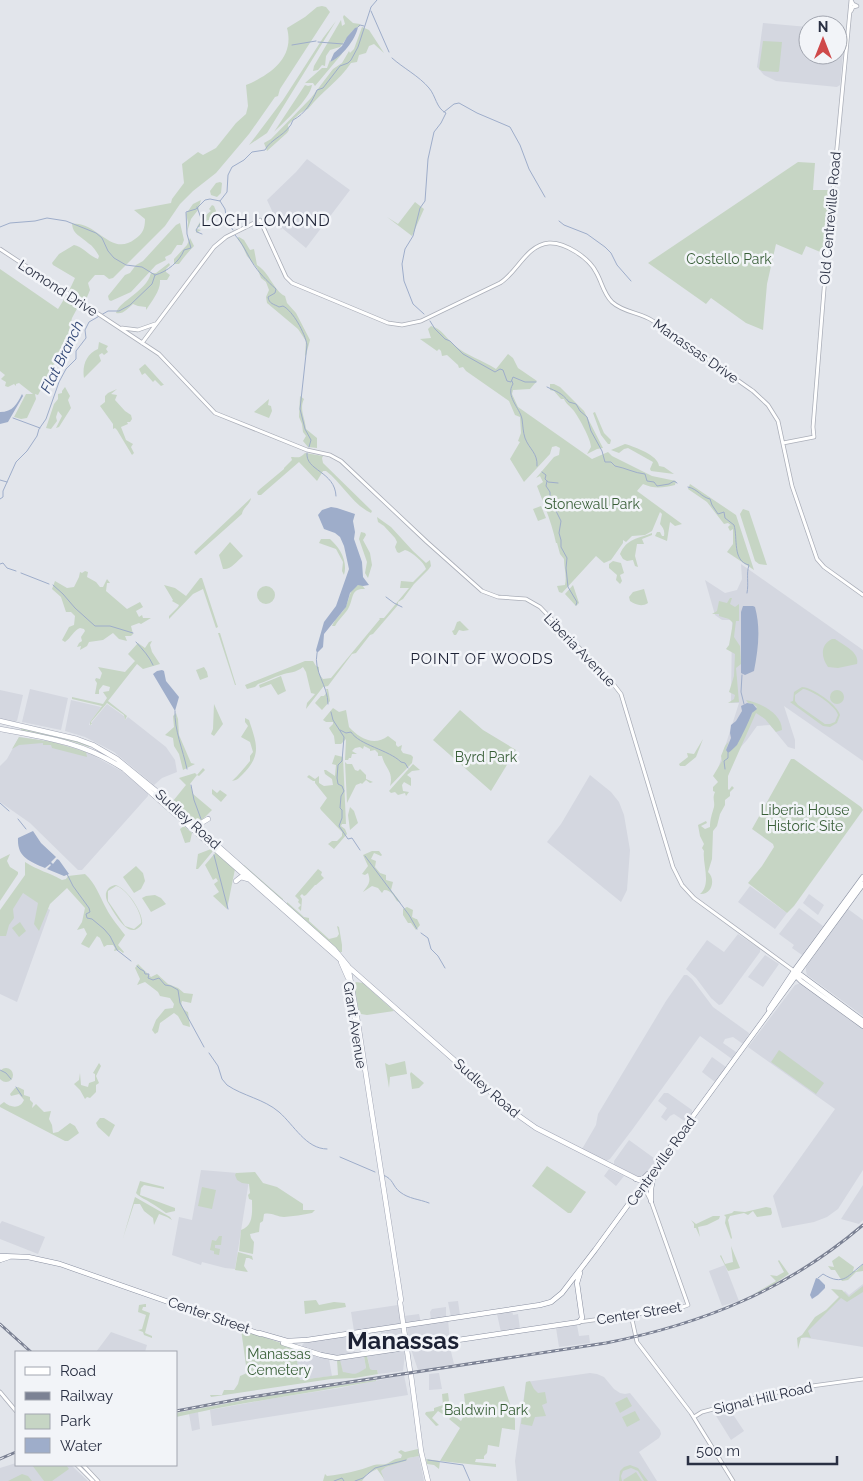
<svg xmlns="http://www.w3.org/2000/svg" width="863" height="1481" font-family="Raleway,sans-serif">
<rect width="100%" height="100%" fill="#e2e5eb"/>
<path fill="#d4d7e0" d="M763,23L808,27V55H838V30L845,31L840,85L837,87L776,81L764,75L757,67Z
M307,159L350,190L306,248L282,228L281,230L267,200L296,172Z
M741,564L863,650V761L784,706L795,740V749L788,747L770,725L757,726L747,740L716,775L739,703H731L732,620H722L715,615L705,580L725,593L737,590L742,579Z
M30,689L68,698L61,730L22,722Z
M0,690L23,695L17,721L15,722L0,719Z
M71,700L101,707L90,722L89,725H92V722L107,704L124,716L125,720L128,717L166,747L175,760L177,772L162,778L154,785L114,752L85,737L65,731Z
M19,737L53,742L87,752L123,772L148,792V796L82,870H78L30,823L0,802V766L7,759Z
M590,775L611,792L619,802L624,815L630,850L627,890L621,902L547,842L561,824Z
M750,886L787,913L775,929L738,902Z
M22,892L50,910L17,1002L0,994V928Z
M809,894L824,905L818,915L803,903Z
M799,908L823,926L802,955L792,948L794,945L779,934Z
M848,909L863,920V1016L807,975L806,971V967Z
M738,934L760,949V952L722,1004L719,1005L711,998L696,978L686,969L707,940L724,952Z
M765,955L779,964L763,987L748,977Z
M684,975H687L692,979L713,1007L749,1033V1034L743,1044L733,1037L725,1039L723,1043L736,1052L732,1059L700,1036L632,1130L610,1159L606,1161L582,1149L596,1125L598,1114L666,1001Z
M801,983L863,1028V1170L838,1209L827,1217L814,1222L782,1228L773,1196L835,1109L748,1047L795,985Z
M712,1057L726,1067L715,1082L702,1072Z
M664,1093H668L692,1110V1113L686,1122L674,1114L670,1116L666,1121L661,1117L667,1108L658,1101Z
M629,1140L658,1161L644,1177H638L614,1164V1161Z
M609,1169L624,1176L616,1186L604,1176Z
M201,1170L250,1174L235,1269L225,1268L202,1262L201,1265L172,1255L179,1217L192,1220Z
M863,1185V1220L859,1224L841,1219Z
M2,1221L45,1237L38,1254L0,1239V1224Z
M725,1265L739,1301L722,1306L709,1271Z
M863,1284V1347L801,1337L845,1291L849,1295Z
M458,1301L460,1315L451,1317L448,1302Z
M398,1305L401,1324L354,1331L351,1312Z
M446,1307V1317L431,1320L430,1312L432,1309Z
M512,1310L513,1315L518,1314L520,1329L501,1332L497,1314Z
M419,1314L421,1323L406,1324L404,1316Z
M448,1320L450,1340L409,1345L407,1327Z
M577,1325L579,1336L589,1335L590,1343L559,1347L556,1328Z
M401,1329L404,1346L384,1350L381,1332Z
M111,1332L147,1345L145,1352H96Z
M350,1336L355,1353L340,1356L328,1355L304,1348L302,1345L305,1342Z
M449,1343L454,1364L418,1370L411,1349Z
M295,1348L329,1359L332,1376L300,1380Z
M403,1350L405,1354L403,1371L378,1374L377,1370L372,1371L370,1369L367,1355Z
M364,1356L366,1368L360,1373L351,1375L343,1372L339,1360Z
M439,1373L442,1389L429,1390V1374Z
M590,1373L597,1374L604,1377L614,1389L620,1393L625,1394L630,1393L660,1430L661,1434L659,1438L639,1452L657,1481H517L515,1461L526,1382Z
M404,1375L408,1395L212,1426L210,1410L275,1398L340,1388Z
M728,1407L744,1431L731,1440L713,1411Z
M198,1412L200,1429L192,1431L189,1414Z
M419,1456L424,1481H384L381,1471L386,1467L406,1461L408,1458Z
M16,1463V1465H71L88,1481H0V1468Z"/>
<path fill="#c6d5c4" fill-rule="evenodd" d="M322,6L326,7L330,12L280,89L278,96L275,97L249,134L216,173L193,191L180,204L165,226L113,278L109,279L104,275H95L88,283L90,290L85,302L69,291L75,278L53,265L52,263L59,254L74,245C83,247 88,255 98,259L99,256C96,251 93,246 88,243C81,236 73,235 72,224C96,220 111,258 135,239C143,234 145,228 145,219L134,210L171,203L172,199L184,183L182,164L198,152L203,155L216,148L236,123L246,114L248,106L246,85C270,75 295,58 287,28L305,17L317,7Z
M344,15L353,23L360,24V26C351,29 347,39 340,47L330,50L326,56L325,66L322,65L318,70L313,71L314,66L341,20L342,26L345,24L343,17Z
M336,21L267,133L249,145L283,100L323,38Z
M362,27L369,30L384,53L374,44L369,46L366,53L359,55L357,62L351,63C339,81 321,92 308,109C301,111 293,120 288,125L289,130L287,133L267,151L264,143L271,139L311,98L333,69L342,63L349,51L350,53L354,49Z
M763,41L782,42L779,71L778,72L762,71L759,69Z
M344,50L341,55L315,86L313,83H305L322,68H327L330,60V62L338,57Z
M305,85L308,86L312,85C310,99 284,122 274,132Z
M798,162L815,163L813,190H831L825,254L806,246L802,255L776,244L767,284L763,330L746,323L711,298L706,304L648,263Z
M220,182L222,183L221,193L217,197L211,195L210,191L216,183Z
M201,200L198,210L191,219L187,232L188,222L186,214L193,204Z
M415,202L424,209L412,236L387,217L398,224Z
M212,205L214,206L218,216L206,221L201,227H197V229L201,230L196,233C195,226 205,215 211,211L209,209Z
M180,223L184,240L182,245H177L171,254L165,257L166,260L156,265L131,292L111,301L109,300L108,296L125,275L130,273L136,265L143,261L176,225Z
M239,237L244,240L250,250L254,249L257,265C269,272 274,291 285,296L287,303L296,313L310,340L306,355L305,356L306,341L298,329L267,303L266,297L269,290L266,282L261,278L257,268L247,256L242,245L237,238Z
M190,238L194,246C189,251 184,257 179,264H174V259L187,245Z
M169,263L170,265L166,269V272L170,275L167,280H160C161,290 152,301 146,310V307L138,306L133,304C128,308 123,315 116,313C120,300 146,292 151,273H156Z
M0,269L58,309L66,296L79,305L72,318L67,339L38,395L35,394L36,399L27,418L21,419L14,417L26,394H33L19,383L16,384V386L14,384L8,387L5,386L6,382L1,379L5,375L0,371Z
M431,326C441,328 447,339 454,345C467,356 482,360 496,369L508,354L513,358L518,368L537,381L530,389L513,390L512,394L518,407L592,459L608,452L612,456L652,476L676,481L675,485C663,488 654,489 643,484L637,491L682,524L675,526L670,522L667,541L655,536L657,532H660L662,536H664C665,530 663,528 660,524L662,514L660,512L652,531L645,535L632,536L626,542L623,540V543L611,560L604,563L596,556L562,593L559,592L557,586L565,585C567,576 564,568 564,559L560,554L557,543H556C552,523 544,505 537,486L543,482L540,476L536,478L554,457L559,455L560,448L556,446L552,447L550,454L524,482L510,459L520,442L518,441L521,433L520,417L515,415L509,401L466,371L463,367L459,368L458,365L447,355L442,356L441,351L439,349L437,351L420,339L431,338L428,329Z
M99,342L108,346L106,349L108,352L104,355L102,353L99,355L101,361L84,378C82,366 86,354 98,349Z
M145,364L164,385H163L161,386L155,380L153,382L145,373L142,375L139,369Z
M550,384H554L560,387L584,411L603,448L597,449L587,454L591,447C591,439 579,418 574,411C570,406 566,404 564,399H561L554,391L550,390Z
M65,387L70,396L68,400L71,408L59,427L56,428L62,416L58,411L56,417L57,421L51,429L46,428L54,404L58,399V394L62,393V391Z
M117,389L111,394L117,395L115,400L125,411L131,415L132,419L130,422H127L128,424L121,427L126,440L133,444L131,447L134,453L132,455L117,430L115,428L113,429V424L100,406L105,402V396L108,393Z
M300,396L304,399C299,409 305,418 306,429L317,438V448L308,447L303,441L306,436L303,432L302,424L299,417Z
M269,399L268,405L271,406L272,411L269,418L254,412Z
M595,412L604,433L611,440L610,444H608L601,435L593,413Z
M625,444C635,447 658,455 659,466L664,467L674,474L651,471L650,469L653,462L628,448L624,449L619,453L611,450Z
M305,453L323,456L322,458L323,463L372,511L371,513C352,504 342,483 326,471H323L317,481L299,462L261,495H258L257,492L260,489L284,469V468L292,460L291,457C298,457 299,459 305,453Z
M690,484L736,515L754,570L727,552L733,544V529L730,531L728,527L730,525L732,526L728,523L724,524L707,502L688,489Z
M251,498C250,505 243,507 242,514L196,555L194,552Z
M541,506L546,518L538,521L533,509Z
M743,509L749,511L767,565L759,564L755,561L740,514Z
M377,517L391,527L413,551L426,563L430,560L431,566L428,570L414,584L403,599L398,602V605L373,634L370,635L356,653L352,654L328,686L323,687L306,709L307,703L315,694L311,693L306,672L303,667C296,673 289,672 281,675C273,677 266,682 258,684L255,687L247,689L245,685L305,661H313L316,666L319,667V674L323,679L331,678L380,619L379,618H384L409,588H400L401,581L413,582L426,569C424,562 412,552 405,550L399,553L397,552L395,547L397,542L395,538L384,526L378,522Z
M361,532L365,533L366,535L363,540L370,553L372,565L368,578L365,573L367,562L359,539Z
M652,533V535L642,539L644,544H637L635,556L638,567L635,566L633,560L627,561L623,559L620,554C627,538 638,539 652,533Z
M321,539H330C340,548 348,561 344,575L342,571L343,562L336,549L319,543Z
M230,542L243,556C237,561 231,570 223,569L219,555Z
M613,561L621,563L624,573L620,575L622,581L620,584L616,580L617,575L609,568V564Z
M85,571L88,572L87,577L96,582L100,587H103L107,579L110,583H107L106,591L127,609L140,602L143,607L136,611L139,617L142,615L143,618H151L141,624L139,623L131,626L133,634L131,636H125L127,641L119,639L113,633L103,640L89,642L87,646L80,650L81,646L77,647L79,643L82,641L81,637L85,631L84,629L80,628C74,630 71,638 65,642L62,640L69,627L74,625L75,616L71,612H66L61,597L52,589L55,581L67,588L74,587L79,577L80,572L82,573Z
M200,578H202L218,627L216,628L203,589L193,594L169,619V616L178,607L179,605L172,601L173,600L164,585L175,588L186,596Z
M358,585H362L365,589C350,588 354,599 348,609C344,615 339,619 335,626H332C335,618 343,613 346,606C350,597 349,590 358,585Z
M573,585L579,603L576,606L565,594Z
M257 595a9 9 0 1 1 18 0a9 9 0 1 1-18 0Z
M644,589L648,603C642,607 636,605 630,601L629,597L633,592Z
M730,598H732L730,604L735,607L739,604V621H736L734,637L740,646L741,664L736,668L739,702L728,703L734,699L735,695L729,692L734,676L735,654L726,649L729,645L733,623L729,619L719,616V614H712L717,611L719,601L727,603Z
M460,621L469,630L463,631L459,630L456,635H454L452,631L454,630L457,622Z
M218,633H220L236,685H235Z
M832,639H835C843,645 860,652 857,664L838,668L828,667C821,657 820,645 832,639Z
M152,641L150,645L152,652L160,664L143,669L137,664L108,701L127,716L125,720L124,715L107,703L91,722L92,724L90,725V722L102,706L72,699V697L103,704L107,698L103,692L109,691L110,687L103,685L99,690V694H95L97,683L95,680L96,678L100,679L102,673L98,667L125,672L135,661L128,654L138,643L145,648L149,642Z
M204,667L207,672L208,677L200,680L196,670Z
M281,676L286,691L278,695L271,684L260,688L259,685Z
M802,687C812,687 838,705 840,715L837,723L830,727L823,726L790,702L793,701L794,692ZM803,689C812,690 836,706 838,715L835,722L830,724H825L798,705L795,701V695Z
M326,689H328L330,701L322,710L315,703L321,696H324L327,692Z
M830 697a7 7 0 1 1 14 0a7 7 0 1 1-14 0Z
M746,700C760,703 782,713 782,730L776,732L765,719L756,713L728,776V789L729,790L732,786L734,788L730,792V796L725,800V805L720,814L717,826L713,831L712,859L708,872C716,879 712,895 700,894C712,884 702,863 704,851L702,848L704,844L700,836L698,825L706,821L707,823L701,826L705,829L710,827C710,819 712,814 714,807C715,800 712,799 715,792L713,791V787L718,782L713,776L722,761L721,756L725,746L729,741L726,750L728,752C737,745 739,737 744,727C747,722 751,719 752,713L757,707L753,704L748,703Z
M214,704L223,724L214,736L211,734L213,729Z
M333,708L339,712L346,710L349,727C359,738 374,747 388,736L396,742V745L398,747L402,745L401,750L403,753L411,755L413,757L412,763L390,786C394,771 385,769 382,756H378V753L375,750L370,751V749L364,746L363,749L360,747L355,748L352,751L357,754H352L351,758H349L348,760H345L346,739L341,744H335L334,736L329,728L333,724V722H326L323,720Z
M460,710L483,730L516,750L491,791L433,740Z
M176,713L178,719L179,735L191,763L195,764L183,770L179,754L174,746L173,738L165,735L174,727L173,716Z
M245,718L249,720C257,745 262,755 242,775C238,779 237,780 232,781C239,775 244,768 250,761V756L253,752L250,742L241,737L248,726L245,722Z
M21,728L58,735L90,746L89,747L74,742L21,731Z
M19,737L53,742L86,752L87,757L52,748L51,745H43V743L19,745L12,749Z
M703,739L696,757L685,766H680L679,764L688,757L687,753L694,754Z
M335,755L343,757L346,824H342L341,826L345,829L347,834L334,849L328,844L332,841H337L342,836V832L321,810L320,808L327,798L315,783V781H313L307,777L309,775L315,779L319,776V783L324,786L333,785L332,779L325,774L324,770H326L335,776L336,765L332,764Z
M791,759H794L861,807L863,810L794,906L787,913L748,883L762,866L774,847L773,844L752,829Z
M345,762L347,764H352L355,770L358,771L360,769L366,775V779L373,782L370,783L366,780L362,784L361,783L356,785L347,803Z
M413,764L420,770L412,771L407,775L411,778V786L404,782L402,785L403,791L409,792L406,796L405,793L398,795L395,792L391,793L389,791Z
M203,768L205,770L199,776L197,775L190,784L193,794L212,810L200,822H197L173,801L186,785L179,778L195,773L197,775Z
M212,789L217,793L220,790L227,795L221,802L212,794Z
M350,807L354,811L358,823L350,830L348,815Z
M184,826L192,833L190,842L185,843L180,829Z
M211,849L213,851L198,869H196L198,854Z
M372,851H379L382,855L381,856L374,853L371,859L376,861L375,867L380,873L386,875V880L393,882L391,890L401,903L397,901C394,897 392,890 384,890L382,893L378,888L372,886L363,892C369,884 371,882 368,873L365,875L362,874L368,866L363,855Z
M216,852L235,869L227,909L213,896L219,892L214,884L218,881L216,878L213,880L205,865Z
M10,854L7,861L10,867L18,872V874L0,901V859Z
M25,862C37,870 50,873 62,880L66,879L68,876L85,874C96,884 99,895 106,908C111,918 119,927 125,935L118,945L124,952L123,953L119,950L114,951L115,948L113,945H107L104,947L100,938L97,936L89,948L81,944L87,934L84,928L77,930L82,922L85,908L67,888L50,904L39,931L34,924L38,903L23,893L13,909L14,918L9,925L6,936H0V910L25,875Z
M244,865L283,899V901L244,867Z
M136,866L143,873L145,881L141,889L134,893L123,877Z
M318,869L322,872L321,875L324,878L316,885H315L306,895L304,896L302,894L300,896L302,899L301,911L298,908L301,905L298,902L299,900L295,896Z
M115,885C126,887 144,913 142,924C129,943 114,912 107,901C104,893 107,887 115,885ZM116,886C126,888 143,913 141,923L134,929L125,926L108,901V891Z
M155,895L161,898L166,904L151,912L142,898L146,896Z
M287,902L304,917L309,918V921L329,939L337,937L339,934L337,926L339,927L342,945V952H340L287,904Z
M407,907L413,910L412,917L416,919H417L420,925L416,930L411,923H408L403,915V909Z
M20,922L26,931L19,937L12,928Z
M138,964L151,977L157,974L168,984L178,988L184,993L193,994L191,1003L182,1001C180,1006 184,1010 188,1012L190,1027L183,1025L178,1016L174,1013L160,1023L158,1032L155,1034L152,1030L156,1020L165,1009L173,1008L174,1004L170,998L160,996L158,992L145,982L137,985L140,979L135,968Z
M356,982L363,983L394,1011L367,1015L361,1014L359,1012L354,985Z
M779,1050L824,1083L816,1094L771,1062Z
M405,1061L407,1074L390,1077L389,1088L385,1063L389,1065Z
M99,1063L101,1066L96,1076L99,1083L96,1085V1092L90,1098L87,1097L85,1099L80,1090L74,1084L79,1080L80,1073L81,1085L88,1087L89,1083L95,1081V1074L93,1073Z
M-1 1075a7 7 0 1 1 14 0a7 7 0 1 1-14 0Z
M411,1072L424,1083L419,1088L412,1089L410,1074Z
M15,1088L18,1087L24,1090V1095L30,1097V1100L33,1103L32,1108L36,1104L44,1112L51,1111L49,1119L52,1125L53,1133L58,1132L70,1123L75,1126L79,1133L68,1141H65L0,1107V1105L4,1102C11,1108 20,1109 24,1100L19,1094L11,1096L10,1094Z
M100,1118H104L115,1125L109,1137L98,1127L96,1123Z
M547,1166L586,1192L571,1213H568L532,1186Z
M255,1172L263,1183L277,1187L303,1204V1210H315L312,1213C303,1215 293,1216 284,1217C277,1217 271,1212 264,1214L263,1221L260,1223L259,1232L250,1234L251,1238L254,1242L253,1254L239,1251L241,1230C254,1226 252,1211 252,1200L249,1199L248,1195L250,1193L249,1184L242,1183L237,1180L235,1175L236,1173Z
M140,1181L164,1187V1189L144,1185L141,1188L140,1195L175,1208V1211L166,1213C161,1209 156,1206 151,1203C146,1199 140,1198 136,1193Z
M202,1187L216,1190L212,1209L198,1206Z
M135,1197L170,1217L172,1220L167,1217L159,1214L154,1225L153,1218L144,1211L140,1204H134L123,1238Z
M766,1207L771,1208L772,1213L771,1215L757,1217L753,1211L748,1215L744,1213L730,1216L728,1220L732,1238L731,1239L725,1223L726,1217L724,1215L732,1213L734,1211L745,1212Z
M713,1216H720L719,1219L707,1225L698,1227L700,1237L696,1228H694V1224L691,1220L696,1224Z
M219,1236H222L221,1245H215V1248L220,1249L219,1255L214,1254V1251L210,1250L212,1240L216,1241Z
M731,1246L740,1268L728,1271L720,1256L721,1255L725,1264L733,1262Z
M238,1252L252,1256L253,1260L249,1258H246L244,1266L248,1272L235,1270Z
M839,1256L854,1267L853,1271H856L863,1264V1271L856,1272L848,1280L842,1281L835,1270H831L828,1266L834,1267L832,1261Z
M779,1260L789,1274L774,1284L752,1295L776,1281L770,1275L777,1276L784,1272L778,1261Z
M863,1286V1292L847,1302L841,1298L808,1331L811,1338L807,1337L801,1338L798,1349L797,1338L802,1335L815,1317L826,1310L839,1297L831,1289L842,1290L849,1297Z
M316,1300L319,1305L334,1302L345,1303L346,1307L305,1314L304,1301Z
M145,1304H146V1307H143L142,1310L150,1313L145,1333L152,1336V1338L144,1335L143,1332L138,1330L142,1329L146,1315L138,1312L139,1305Z
M241,1329L295,1348L300,1380L338,1375L337,1360H340L343,1372C356,1374 354,1376 366,1368L364,1356H367L370,1369L372,1370H377L378,1374L355,1378L331,1379L211,1397L210,1395H222L224,1390H234L238,1384L240,1376L247,1373Z
M376,1380V1381C310,1393 242,1402 176,1417V1413L267,1396Z
M530,1381L534,1389L538,1393L545,1392L547,1403L542,1405L546,1416L535,1417L532,1426L521,1424L526,1382Z
M504,1386L515,1419V1430L502,1428L499,1447L488,1445L487,1453L484,1456V1459H476L475,1462L496,1464V1467L440,1461L439,1469L434,1465L427,1464L426,1459L440,1461L460,1428L449,1419L453,1415L461,1421L466,1412L464,1394Z
M448,1393L449,1401L441,1409L448,1414L447,1417L438,1411L432,1418L439,1425L436,1426L425,1414L426,1412L434,1411V1408L443,1405L442,1394Z
M627,1397L632,1406L620,1413L615,1403Z
M635,1411L640,1420L627,1427L622,1417Z
M418,1449L419,1456L408,1458L406,1461L386,1467L381,1471L384,1479L377,1469L367,1474L362,1481H323L325,1474L327,1476C344,1474 359,1471 374,1465C378,1464 382,1465 386,1464C391,1462 395,1458 401,1458L402,1455L398,1452L401,1450L405,1452Z
M32,1465H66L69,1469L52,1481H44Z
M630,1465L638,1468L648,1481H644L638,1471L631,1468L623,1471L621,1476L622,1481H619L620,1471L624,1467Z
M636,1472L642,1481H624L623,1480Z
M22,1474L28,1476L32,1481H8Z"/>
<path fill="#9eadca" d="M358,27C356,39 341,58 330,62L334,53L342,46L347,37L355,28Z
M22,394L23,396L8,422L0,424V412C13,412 17,404 22,394Z
M331,507L337,508L355,514L353,521L355,532L354,539L362,562L363,577L369,585L363,586L358,585L350,593L346,607L324,634L323,647L317,653L316,650L324,622L336,606L349,569L344,546L340,537L335,533L324,529L318,515L322,510Z
M743,606H753L755,607C761,629 758,650 754,671L745,675L741,673V612Z
M162,670L164,671L166,681L179,697L175,711L153,674L157,671Z
M747,703L753,704L757,709L752,713C752,715 739,742 737,745C735,747 731,751 728,753L726,750L731,738L730,733L731,725L736,721L742,711L741,706Z
M33,831L41,843L56,857L51,862L53,864L57,859L59,860L69,874L64,876L47,869L51,865L50,864L45,868C29,861 17,857 18,838Z
M816,1278L819,1279L825,1285V1288L818,1295L812,1299L810,1295Z"/>
<g fill="none" stroke-linecap="round" stroke-linejoin="round">
<path stroke="#9eadca" stroke-width="1" d="M371,11L389,52
M358,27L360,25L364,26
M318,42L343,44
M292,45L316,41
M392,58C403,68 419,76 429,88C436,96 436,108 446,113L441,123L434,132L428,159L425,201L420,208L413,236L405,249L402,264L404,281L413,304L424,314
M444,112L454,104L459,103L477,113L510,127L520,145L529,169L545,197
M220,201L225,209L227,222L233,230
M197,207L202,221L196,230L197,232L202,234
M559,221L564,225L587,234L605,247L611,253L617,265L631,281
M0,227L10,223L35,221L47,218L66,221L96,233L102,238L108,251L114,258L126,265L142,267L155,275
M235,235C243,244 246,252 252,262C258,272 267,281 276,289L275,293L268,297C269,304 274,304 279,307L283,306C293,311 305,333 307,345L300,409L305,429L311,440L309,447
M430,321L435,329L445,339L450,341L463,354L495,372L500,369L503,370L507,381L511,382L513,377L525,382H536
M512,381L513,384C505,396 520,408 522,419C523,426 523,432 525,438C529,449 538,453 537,466
M547,387C557,392 561,392 569,402L576,404L580,411L587,417L591,431L602,451L605,462H611L615,466C626,468 634,473 645,474L647,481L654,482L657,486L669,484L674,481L677,483
M13,418L40,428
M307,453C305,471 335,471 336,496
M542,472L546,475L545,479L548,482L558,483
M0,480L7,482
M547,481L546,486L550,492V499L561,521L559,533L561,540V547L567,558L566,568L568,587L577,602L576,605
M688,487C698,489 701,497 710,499L712,505L718,514L724,512L725,518L734,525C738,538 732,561 749,565C746,574 749,583 747,593
M0,499L3,497V491L16,462L27,451L37,436L39,429L46,419L59,382L66,369L76,359V351L86,338L85,330L89,322L108,311H119L130,305L152,284L155,275C167,272 180,261 184,250L191,248L187,234L186,212L196,209L205,200L210,199L220,201L227,192L228,175L232,167L244,160L252,152L265,150C270,139 289,134 293,120C305,114 312,102 317,90L323,88L340,66L348,63L351,60L358,47L371,7L377,0
M0,564L3,563L7,568L16,571
M21,573L49,584
M53,585L63,594L75,608L95,626H110L133,633
M386,597L394,603L402,607
M136,642C143,650 149,656 153,665
M317,653C313,672 328,685 328,704
M742,675L741,692L744,704
M175,711C174,729 183,750 187,769
M331,712L333,720L344,737L342,761L338,765L337,778L338,784L342,786L344,791L341,796L340,808L342,810V818L339,826L348,839L352,838L360,850
M340,730L346,733L351,732C359,745 389,750 401,762L405,763L408,768
M725,769L724,761L728,758V753
M191,785L194,800L201,819
M0,803L9,811
M18,819L26,829
M214,855L228,909
M365,856L409,915L417,929
M67,874L73,886L89,908L90,912L86,914L87,918L92,919L104,929L110,936L117,950L131,961
M421,933L428,938L431,949L438,956L445,968
M137,966L140,969L144,971L145,974H149L148,978L153,980L159,978L165,985L171,986L178,990L180,1003L204,1047
M209,1053L218,1066L222,1079L227,1085C243,1096 264,1099 279,1112C294,1125 306,1149 327,1149
M0,1070L6,1073L11,1079
M16,1087L22,1096
M340,1157L375,1172
M383,1175C394,1179 392,1186 400,1192C409,1199 419,1199 429,1203
M818,1278L823,1274C844,1287 848,1275 863,1264
M428,1460L463,1465L470,1481
M334,1481L342,1478L344,1481
M355,1481L363,1478L375,1468L406,1460"/>
<g stroke="#abafb9" stroke-width="4.5">
<path id="secondary" d="M851,11L853,7L857,6L853,4L851,0
M0,249L159,354L215,413L307,450L330,455L341,461L427,542L482,591L498,597L526,599L540,607L611,681L621,694L673,867L682,885L694,898L794,971
M122,328L138,330L155,324
M142,343L214,247L226,237L260,220L286,277L292,283L388,323L402,325L421,321L500,283C517,273 526,245 549,243C565,242 589,258 596,272C602,282 603,293 612,302C624,313 640,312 653,321C687,343 720,368 753,391L768,405L778,421L792,486L817,559L824,567L863,595
M783,443L814,437L813,427L827,252L851,0
M631,1315L637,1342L691,1413L733,1481
M579,1322L680,1308L688,1305L651,1201L643,1185
M0,1392L16,1411
M694,1417L702,1412L790,1389L863,1379
M77,1465L93,1481
M83,1465L98,1481"/>
</g>
<g stroke="#a2a7b6" stroke-width="5.5">
<path id="primary" d="M0,721L77,739L93,745L117,759L155,790L334,949L348,966L357,1017L401,1300L400,1302L410,1371
M0,729C45,737 85,743 124,769L512,1111L536,1128L639,1180
M193,823L198,825L208,819
M236,881L241,877L248,879
M341,962L348,978
M350,990L360,1051
M411,1375L421,1451L428,1481"/>
</g>
<g stroke="#8a90a1" stroke-width="5.5">
<path id="trunk" d="M797,974V977L801,981L863,1026
M797,974L801,975L863,1021
M769,1009L794,971L863,877
M636,1179H643L648,1174
M651,1201V1189L654,1173
M0,1256L28,1257L60,1264L260,1334
M0,1260L9,1257
M259,1333L287,1341L307,1340L540,1305L551,1302L562,1293L595,1250L863,884
M283,1343L321,1355L337,1358L579,1322L582,1318L577,1283L580,1273"/>
</g>
<use href="#secondary" stroke="#fff" stroke-width="3"/>
<use href="#primary" stroke="#fff" stroke-width="4.5"/>
<use href="#trunk" stroke="#fff" stroke-width="4.5"/>
<g stroke="#7c8294" stroke-width="3">
<path id="rail" d="M0,1324L31,1352
M176,1411L245,1398L606,1343C702,1324 787,1290 863,1225
M0,1459L16,1452"/>
</g>
<use href="#rail" stroke="#f2f4f8" stroke-width="1" stroke-dasharray="4" stroke-linecap="butt"/>
</g>
<g text-anchor="middle" stroke-width="5" stroke-linejoin="round" paint-order="stroke">
<g font-size="14" fill="#2a3043" stroke="#f2f4f8">
<text transform="translate(830 218) rotate(-85)" y="5">Old Centreville Road</text>
<text transform="translate(58 288) rotate(33)" y="5">Lomond Drive</text>
<text transform="translate(696 351) rotate(35)" y="5">Manassas Drive</text>
<text transform="translate(580 650) rotate(46)" y="5">Liberia Avenue</text>
<text transform="translate(188 819) rotate(42)" y="5">Sudley Road</text>
<text transform="translate(355 1025) rotate(81)" y="5">Grant Avenue</text>
<text transform="translate(487 1088) rotate(41)" y="5">Sudley Road</text>
<text transform="translate(661 1161) rotate(-54)" y="5">Centreville Road</text>
<text transform="translate(639 1313) rotate(-9)" y="5">Center Street</text>
<text transform="translate(209 1315) rotate(19)" y="5">Center Street</text>
<text transform="translate(763 1398) rotate(-13)" y="5">Signal Hill Road</text>
</g>
<g font-size="14" fill="#395f38" stroke="#f2f4f8">
<text x="729" y="264">Costello Park</text>
<text x="592" y="509">Stonewall Park</text>
<text x="486" y="762">Byrd Park</text>
<text x="805" y="815">Liberia House<tspan x="805" dy="16">Historic Site</tspan></text>
<text x="279" y="1359">Manassas<tspan x="279" dy="16">Cemetery</tspan></text>
<text x="486" y="1415">Baldwin Park</text>
</g>
<g font-size="15" font-style="italic" fill="#344977" stroke="#f2f4f8">
<text transform="translate(62 357) rotate(-64)" y="5">Flat Branch</text>
</g>
<g font-size="15" letter-spacing="1" fill="#1c2134" stroke="#f2f4f8">
<text x="482" y="664">POINT OF WOODS</text>
</g>
<g font-size="16" letter-spacing="1" fill="#1c2134" stroke="#f2f4f8">
<text x="266" y="226">LOCH LOMOND</text>
</g>
<g font-size="24" font-weight="bold" fill="#1c2134" stroke="#f2f4f8">
<text x="403" y="1349">Manassas</text>
</g>
</g>
<rect x="15" y="1351" width="162" height="115" fill="#f2f4f8" stroke="#a2a6b0"/>
<rect x="25" y="1367" width="25" height="8" fill="#ffffff" stroke="#a2a6b0"/>
<text x="60" y="1376" font-size="15" fill="#2a3043">Road</text>
<rect x="25" y="1392" width="25" height="8" fill="#7c8294" stroke="#a2a6b0"/>
<text x="60" y="1401" font-size="15" fill="#2a3043">Railway</text>
<rect x="25" y="1414" width="25" height="15" fill="#c6d5c4" stroke="#a2a6b0"/>
<text x="60" y="1426" font-size="15" fill="#2a3043">Park</text>
<rect x="25" y="1438" width="25" height="15" fill="#9eadca" stroke="#a2a6b0"/>
<text x="60" y="1451" font-size="15" fill="#2a3043">Water</text>
<g transform="translate(823 40)"><circle r="24" fill="#f2f4f8" stroke="#a2a6b0"/>
<path d="M0-4L9 19L0 12L-9 19Z" fill="#cf494a"/>
<text y="-8" font-size="14" font-weight="bold" text-anchor="middle" fill="#2a3043">N</text>
</g>
<path d="M688 1456v8h149v-8" fill="none" stroke="#2a3043" stroke-width="2.5"/>
<text x="696" y="1456" font-size="15" fill="#2a3043" stroke="#f2f4f8" stroke-width="4" paint-order="stroke">500 m</text>
</svg>
